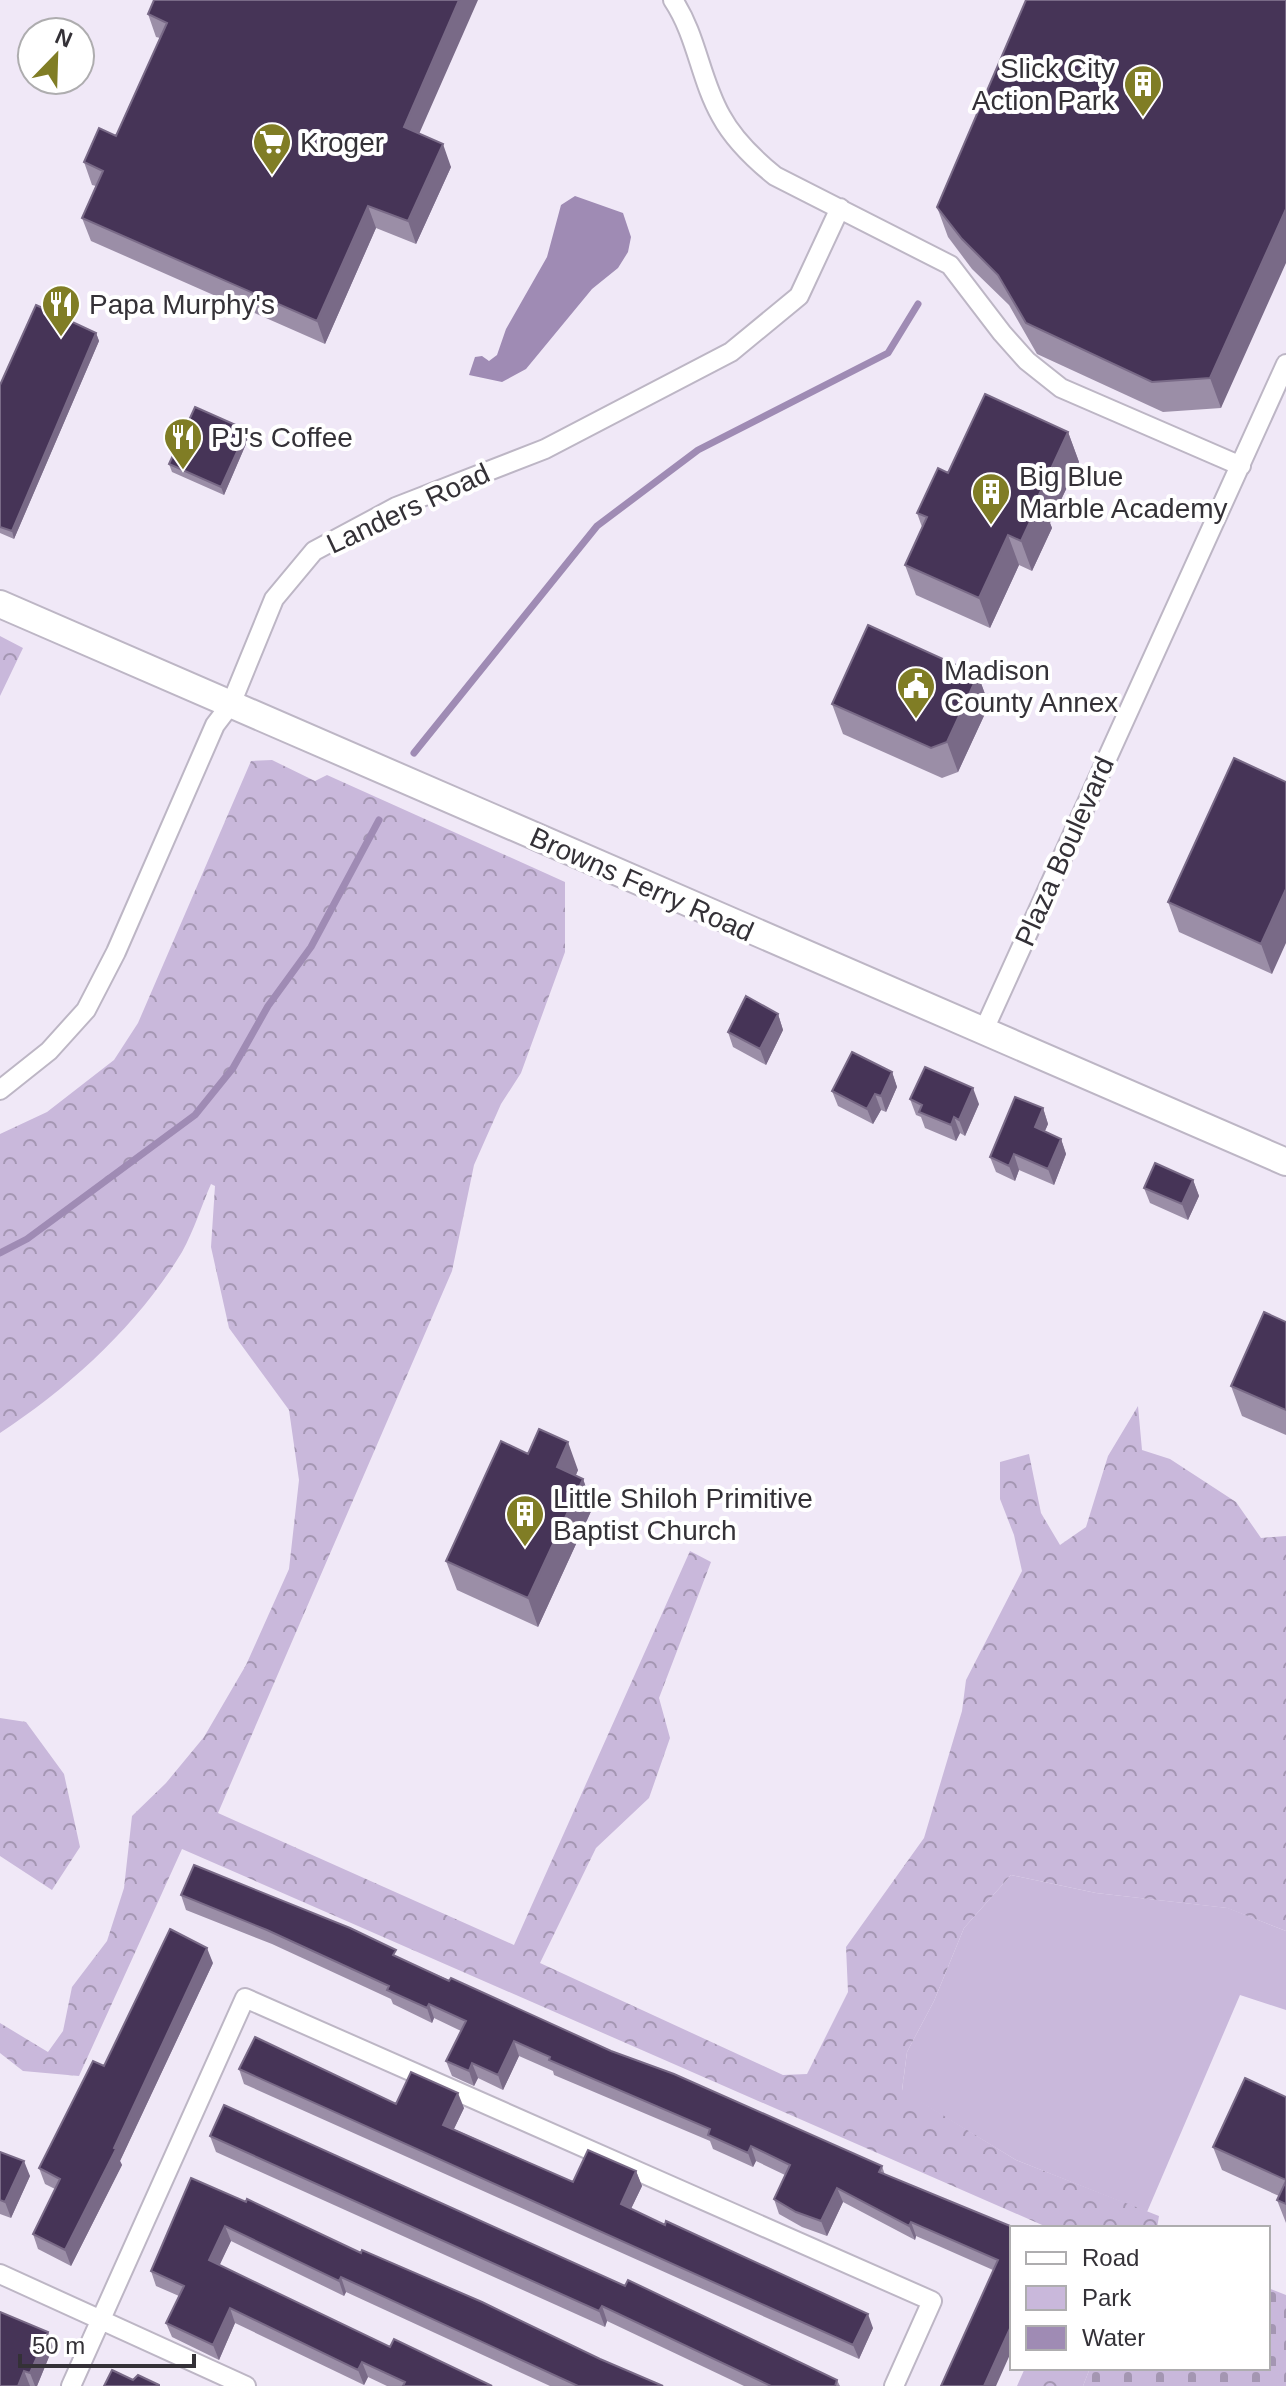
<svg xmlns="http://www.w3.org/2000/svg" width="1286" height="2386" font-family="Helvetica,sans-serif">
<defs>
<pattern id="forest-crowns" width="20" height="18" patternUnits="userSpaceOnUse" patternTransform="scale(2)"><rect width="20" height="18" fill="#c9b8db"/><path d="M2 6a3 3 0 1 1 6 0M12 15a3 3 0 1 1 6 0" fill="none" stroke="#a496b2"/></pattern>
<pattern id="cemetery-stones" width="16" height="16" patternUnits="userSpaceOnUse" patternTransform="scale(2)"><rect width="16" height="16" fill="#c9b8db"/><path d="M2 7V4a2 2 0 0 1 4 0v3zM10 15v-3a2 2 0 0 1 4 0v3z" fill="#a496b2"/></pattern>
</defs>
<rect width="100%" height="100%" fill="#f0e8f7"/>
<path fill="#c9b8db" d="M1011,1875L1096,1893L1228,1908L1286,1931V2010L1240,1995L1147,2212L1016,2160L902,2091L907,2052L934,2001L964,1928Z"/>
<path fill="url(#forest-crowns)" d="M0,636L23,648L0,696Z
M272,760L315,781L327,775L565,882V952L521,1073L501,1104L474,1165L452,1271L218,1813L514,1945L690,1551L711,1562L659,1698L670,1738L649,1798L596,1848L540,1963L783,2075L807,2074L848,1992L846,1947L924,1838L962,1711L966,1680L1022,1571L1014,1535L1000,1499V1462L1029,1454L1041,1513L1060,1545L1086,1527L1108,1456L1138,1406L1142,1450L1170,1459L1236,1502L1261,1538L1286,1536V1931L1227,1908L1096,1893L1011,1875L964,1928L934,2001L907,2052L902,2090L1016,2160L1159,2216L1157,2228H1049L182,1849L79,2076L23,2071L0,2053V2023L48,2052L63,2031L72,1987L107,1941L124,1888L132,1816L166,1783L204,1737L246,1665L289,1569L299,1480L289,1410L229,1328L211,1247L215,1186L211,1184C201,1207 194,1230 182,1252C138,1325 70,1387 0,1433V1134L47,1112L114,1060L138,1023L251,761Z
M0,1718L26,1722L64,1774L80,1847L52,1890L0,1856Z
M1025,2368H1090L1083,2386H1017Z"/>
<path fill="url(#cemetery-stones)" d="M1268,2288L1286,2295V2386H1083L1090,2368H1268Z"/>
<path fill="#9f8bb4" d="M575,196L623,213L631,237L628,252L618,268L592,289L526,369L502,382L469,375L475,357L482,356L489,361L497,355L506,329L547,257L561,205Z"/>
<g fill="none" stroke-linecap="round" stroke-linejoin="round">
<path stroke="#9f8bb4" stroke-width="7" d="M414,753L597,526L698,450L888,353L918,304
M0,1253L27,1239L195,1115L233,1068L268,1006L311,947L379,820"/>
<g stroke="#bdb6c5" stroke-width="22">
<path id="minor" d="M673,0C697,36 700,79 721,116C734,140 754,159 775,176L950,265L1002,333L1027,361L1061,388L1241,466
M983,1032L1286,364
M0,1090L49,1051L86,1010L116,952L215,725L231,704L274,599L314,551L396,507L545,449L731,352L799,296L840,208
M0,2274L246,2386
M71,2386L245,1998L932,2301L894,2386"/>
</g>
<g stroke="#bdb6c5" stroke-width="30">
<path id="secondary" d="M0,604L1286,1162"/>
</g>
<use href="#minor" stroke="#fff" stroke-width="18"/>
<use href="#secondary" stroke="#fff" stroke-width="26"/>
</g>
<path fill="#9b8ea7" d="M1286,0L1221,408L1163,412L1037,354L1009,305L972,269L948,237L937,207Z
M148,14L419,134L451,167L416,244L376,228L325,344L91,241L82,218L96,186L92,185L84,162L116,136L160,38L156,37Z
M96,333L99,341L14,539L0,533V385Z
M1068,432L1079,462L1050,523L1052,528L1032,571L1019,565L990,628L916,595L905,565L922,527L917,513L948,473Z
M249,437L224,495L172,472L169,464Z
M978,675L989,705L958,772L942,778L843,734L832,704Z
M1286,782L1272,974L1179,932L1168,902Z
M778,1014L783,1030L766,1065L733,1047L728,1032Z
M892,1072L897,1087L886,1112L881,1110L873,1124L838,1106L832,1091Z
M910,1099L979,1104L965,1136L960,1133L956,1141L925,1128L921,1117L916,1115Z
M1043,1108L1048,1124L1045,1131L1061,1139L1066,1154L1054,1185L1019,1170L1015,1181L996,1172L990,1157Z
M1193,1180L1199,1196L1188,1220L1150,1203L1144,1188Z
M1286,1322V1435L1242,1416L1231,1386Z
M528,1454L578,1470L576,1475L583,1479L593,1507L538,1627L457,1590L446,1561Z
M181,1895L399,1958L611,2051L882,2166L885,2175L1015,2228L993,2270L916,2236L915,2240L843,2202L827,2236L802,2227L779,2214L774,2199L785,2175L756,2161L753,2167L713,2149L710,2141L554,2075L553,2071L519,2056L503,2090L478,2078L474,2086L452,2076L446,2061L461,2031L434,2018L432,2023L393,2004L391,1999L272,1944L186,1910Z
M213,1963L120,2161L122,2165L71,2266L38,2249L33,2234L55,2189L45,2184L39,2168L104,2066Z
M239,2069L396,2104L464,2108L454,2129L573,2182L636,2171L642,2186L631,2209L873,2328L859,2359L244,2084Z
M1286,2097V2223L1277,2200L1279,2196L1222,2170L1213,2147Z
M210,2136L625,2286L837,2380L840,2386H744L607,2321L605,2327L216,2152Z
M0,2152L30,2176L11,2218L0,2214Z
M191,2178L600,2359L663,2386H550L346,2292L344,2296L231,2241L219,2265L390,2347L492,2386H387L368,2377L364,2385L235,2323L219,2360L172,2337L166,2323L179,2296L156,2286L151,2271Z
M53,2347L37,2386H0Z"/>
<path fill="#796a87" d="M459,0H478L412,150L404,127Z
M443,144L451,167L416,244L408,221Z
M368,206L376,228L325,344L317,321Z
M1286,209V263L1221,408L1210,378Z
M96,333L99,341L14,539L12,531Z
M247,430L249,437L224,495L221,487Z
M1068,432L1079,462L1050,523L1052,528L1032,571L1021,541L1038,497Z
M1008,535L1019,565L990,628L979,598Z
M978,675L989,705L958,772L947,742Z
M1286,889V943L1272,974L1261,944Z
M778,1014L783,1030L766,1065L760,1049Z
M892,1072L897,1087L886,1112L881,1096Z
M973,1088L979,1104L965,1136L959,1120Z
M875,1094L881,1110L873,1124L867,1109Z
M1043,1108L1048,1124L1040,1142L1035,1127Z
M954,1117L960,1133L956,1141L951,1125Z
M1061,1139L1066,1154L1054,1185L1048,1169Z
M1014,1154L1019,1170L1015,1181L1009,1166Z
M1193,1180L1199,1196L1188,1220L1182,1204Z
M568,1442L578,1470L567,1495L557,1467Z
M583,1479L593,1507L538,1627L528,1598Z
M207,1948L213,1963L120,2161L122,2165L71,2266L65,2250Z
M429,2004L434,2018L432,2023L427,2008Z
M514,2041L519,2056L503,2090L498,2075Z
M472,2063L478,2078L474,2086L469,2071Z
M458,2093L464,2108L449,2139L443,2125Z
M751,2146L756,2161L753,2167L748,2153Z
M24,2161L30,2176L11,2218L5,2202Z
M636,2171L642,2186L626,2219L621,2204Z
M837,2188L843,2202L827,2236L821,2221Z
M911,2222L916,2236L915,2240L909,2226Z
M225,2226L231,2241L215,2275L209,2260Z
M341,2277L346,2292L344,2296L339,2281Z
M602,2306L607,2321L605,2327L599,2311Z
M230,2308L235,2323L219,2360L213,2345Z
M868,2314L873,2328L859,2359L853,2345Z
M1012,2324V2350L996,2386H984Z
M48,2332L53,2347L37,2386H35L30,2373Z
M362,2362L368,2377L364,2385L358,2370Z
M24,2371L30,2386H18Z"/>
<path fill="#463457" stroke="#796a87" stroke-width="2" d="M154,0H459L404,127L443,144L408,221L368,206L317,321L82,218L103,171L84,162L99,128L116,136L167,23L148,14Z
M1026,0H1286V209L1210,378L1152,382L1026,323L998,275L962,239L937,207Z
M36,305L96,333L12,531L0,527V385Z
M985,394L1068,432L1038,497L1041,498L1021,541L1008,535L979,598L905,565L927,517L917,513L938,468L948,473Z
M195,407L247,430L221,487L169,464Z
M868,625L978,675L947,742L931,748L832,704Z
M1234,758L1286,782V889L1261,944L1168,902Z
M746,996L778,1014L760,1049L728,1032Z
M852,1052L892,1072L881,1096L875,1094L867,1109L832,1091Z
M925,1067L973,1088L959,1120L954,1117L951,1125L919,1112L922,1105L910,1099Z
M1015,1097L1043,1108L1035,1127L1061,1139L1048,1169L1014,1154L1009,1166L990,1157Z
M1155,1163L1193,1180L1182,1204L1144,1188Z
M1264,1312L1286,1322V1410L1231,1386Z
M539,1429L568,1442L557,1467L583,1479L528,1598L446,1561L501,1441L528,1454Z
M194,1865L350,1928L396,1950L393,1955L449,1981L451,1978L611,2051L674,2074L882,2166L879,2172L1015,2228H1012V2324L984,2386H941L998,2260L911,2222L909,2226L837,2188L821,2221L796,2212L774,2199L790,2165L751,2146L748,2153L708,2135L710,2129L549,2060L550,2057L514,2041L498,2075L472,2063L469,2071L446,2061L466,2021L429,2004L427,2008L387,1990L389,1986L267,1930L181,1895Z
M170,1929L207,1948L114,2148L116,2149L65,2250L33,2234L60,2179L39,2168L93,2061L104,2066Z
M255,2037L396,2104L411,2072L458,2093L443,2125L573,2182L588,2150L636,2171L621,2204L665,2225L666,2221L868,2314L853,2345L239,2069Z
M1245,2078L1286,2097V2180L1213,2147Z
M224,2105L625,2286L628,2280L837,2380L835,2386H771L602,2306L599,2311L210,2136Z
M0,2152L24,2161L5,2202L0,2200Z
M191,2178L246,2202L247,2199L361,2253L362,2250L482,2302L600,2359L663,2386H578L341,2277L339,2281L225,2226L209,2260L390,2347L394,2339L492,2386H403L405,2382L362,2362L358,2370L230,2308L213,2345L166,2323L184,2286L151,2271Z
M1286,2181V2204L1277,2200Z
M0,2312L48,2332L30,2373L24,2371L18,2386H0Z
M112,2370L133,2380L138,2375L159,2385V2386H104Z"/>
<defs>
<g id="building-pin" transform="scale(2)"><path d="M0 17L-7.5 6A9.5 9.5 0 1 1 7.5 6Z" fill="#807d25" stroke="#fff"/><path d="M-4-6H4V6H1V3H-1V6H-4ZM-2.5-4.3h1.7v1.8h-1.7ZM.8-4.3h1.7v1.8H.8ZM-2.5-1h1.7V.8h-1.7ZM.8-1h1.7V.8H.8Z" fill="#fff"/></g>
<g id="supermarket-pin" transform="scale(2)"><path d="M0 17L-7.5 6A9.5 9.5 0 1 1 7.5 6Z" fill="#807d25" stroke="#fff"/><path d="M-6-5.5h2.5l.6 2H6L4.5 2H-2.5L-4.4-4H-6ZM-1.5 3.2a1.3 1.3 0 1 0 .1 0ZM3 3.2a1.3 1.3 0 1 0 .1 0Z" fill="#fff"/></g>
<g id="restaurant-pin" transform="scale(2)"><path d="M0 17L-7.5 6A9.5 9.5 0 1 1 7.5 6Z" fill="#807d25" stroke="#fff"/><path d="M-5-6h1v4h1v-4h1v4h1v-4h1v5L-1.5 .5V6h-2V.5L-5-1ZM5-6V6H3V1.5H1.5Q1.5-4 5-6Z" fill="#fff"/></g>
<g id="civic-pin" transform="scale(2)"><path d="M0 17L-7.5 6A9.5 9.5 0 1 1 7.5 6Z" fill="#807d25" stroke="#fff"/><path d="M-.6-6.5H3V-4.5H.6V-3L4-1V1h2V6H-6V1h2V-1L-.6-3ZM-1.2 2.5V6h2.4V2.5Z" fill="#fff"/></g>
</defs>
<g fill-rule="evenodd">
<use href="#building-pin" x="1143" y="84"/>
<use href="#supermarket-pin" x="272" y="142"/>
<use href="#restaurant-pin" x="61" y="304"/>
<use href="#restaurant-pin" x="183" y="437"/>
<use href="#building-pin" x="991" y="492"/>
<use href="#civic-pin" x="916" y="686"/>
<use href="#building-pin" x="525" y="1514"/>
</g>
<g text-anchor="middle" stroke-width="8" stroke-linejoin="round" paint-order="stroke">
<g font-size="28" fill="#343137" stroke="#fff" text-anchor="start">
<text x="1115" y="78" text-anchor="end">Slick City<tspan x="1115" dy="32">Action Park</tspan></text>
<text x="300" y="152">Kroger</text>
<text x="89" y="314">Papa Murphy's</text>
<text x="211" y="447">PJ's Coffee</text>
<text x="1019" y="486">Big Blue<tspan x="1019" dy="32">Marble Academy</tspan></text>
<text x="944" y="680">Madison<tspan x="944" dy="32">County Annex</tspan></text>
<text x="553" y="1508">Little Shiloh Primitive<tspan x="553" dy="32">Baptist Church</tspan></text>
</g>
<g font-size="28" fill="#343137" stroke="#fff">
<text transform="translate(408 508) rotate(-25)" y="10">Landers Road</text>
<text transform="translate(1064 851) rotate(-66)" y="10">Plaza Boulevard</text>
<text transform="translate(642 884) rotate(24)" y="10">Browns Ferry Road</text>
</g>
</g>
<rect x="1010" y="2226" width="260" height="144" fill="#ffffff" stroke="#aeadaf" stroke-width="2"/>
<rect x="1026" y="2252" width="40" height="12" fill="#ffffff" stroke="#aeadaf" stroke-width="2"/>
<text x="1082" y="2266" font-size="24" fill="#343137">Road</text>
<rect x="1026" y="2286" width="40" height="24" fill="#c9b8db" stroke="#aeadaf" stroke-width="2"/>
<text x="1082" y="2306" font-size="24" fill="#343137">Park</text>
<rect x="1026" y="2326" width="40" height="24" fill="#9f8bb4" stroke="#aeadaf" stroke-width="2"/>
<text x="1082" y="2346" font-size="24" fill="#343137">Water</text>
<g transform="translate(56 56) rotate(23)"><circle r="38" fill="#ffffff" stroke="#aeadaf" stroke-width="2"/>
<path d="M0-6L14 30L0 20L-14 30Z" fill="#807d25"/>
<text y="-12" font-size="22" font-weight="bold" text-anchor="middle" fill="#343137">N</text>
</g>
<path d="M20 2354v12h174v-12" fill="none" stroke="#343137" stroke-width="4"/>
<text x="32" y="2354" font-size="24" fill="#343137" stroke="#ffffff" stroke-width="6" paint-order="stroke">50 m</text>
</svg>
